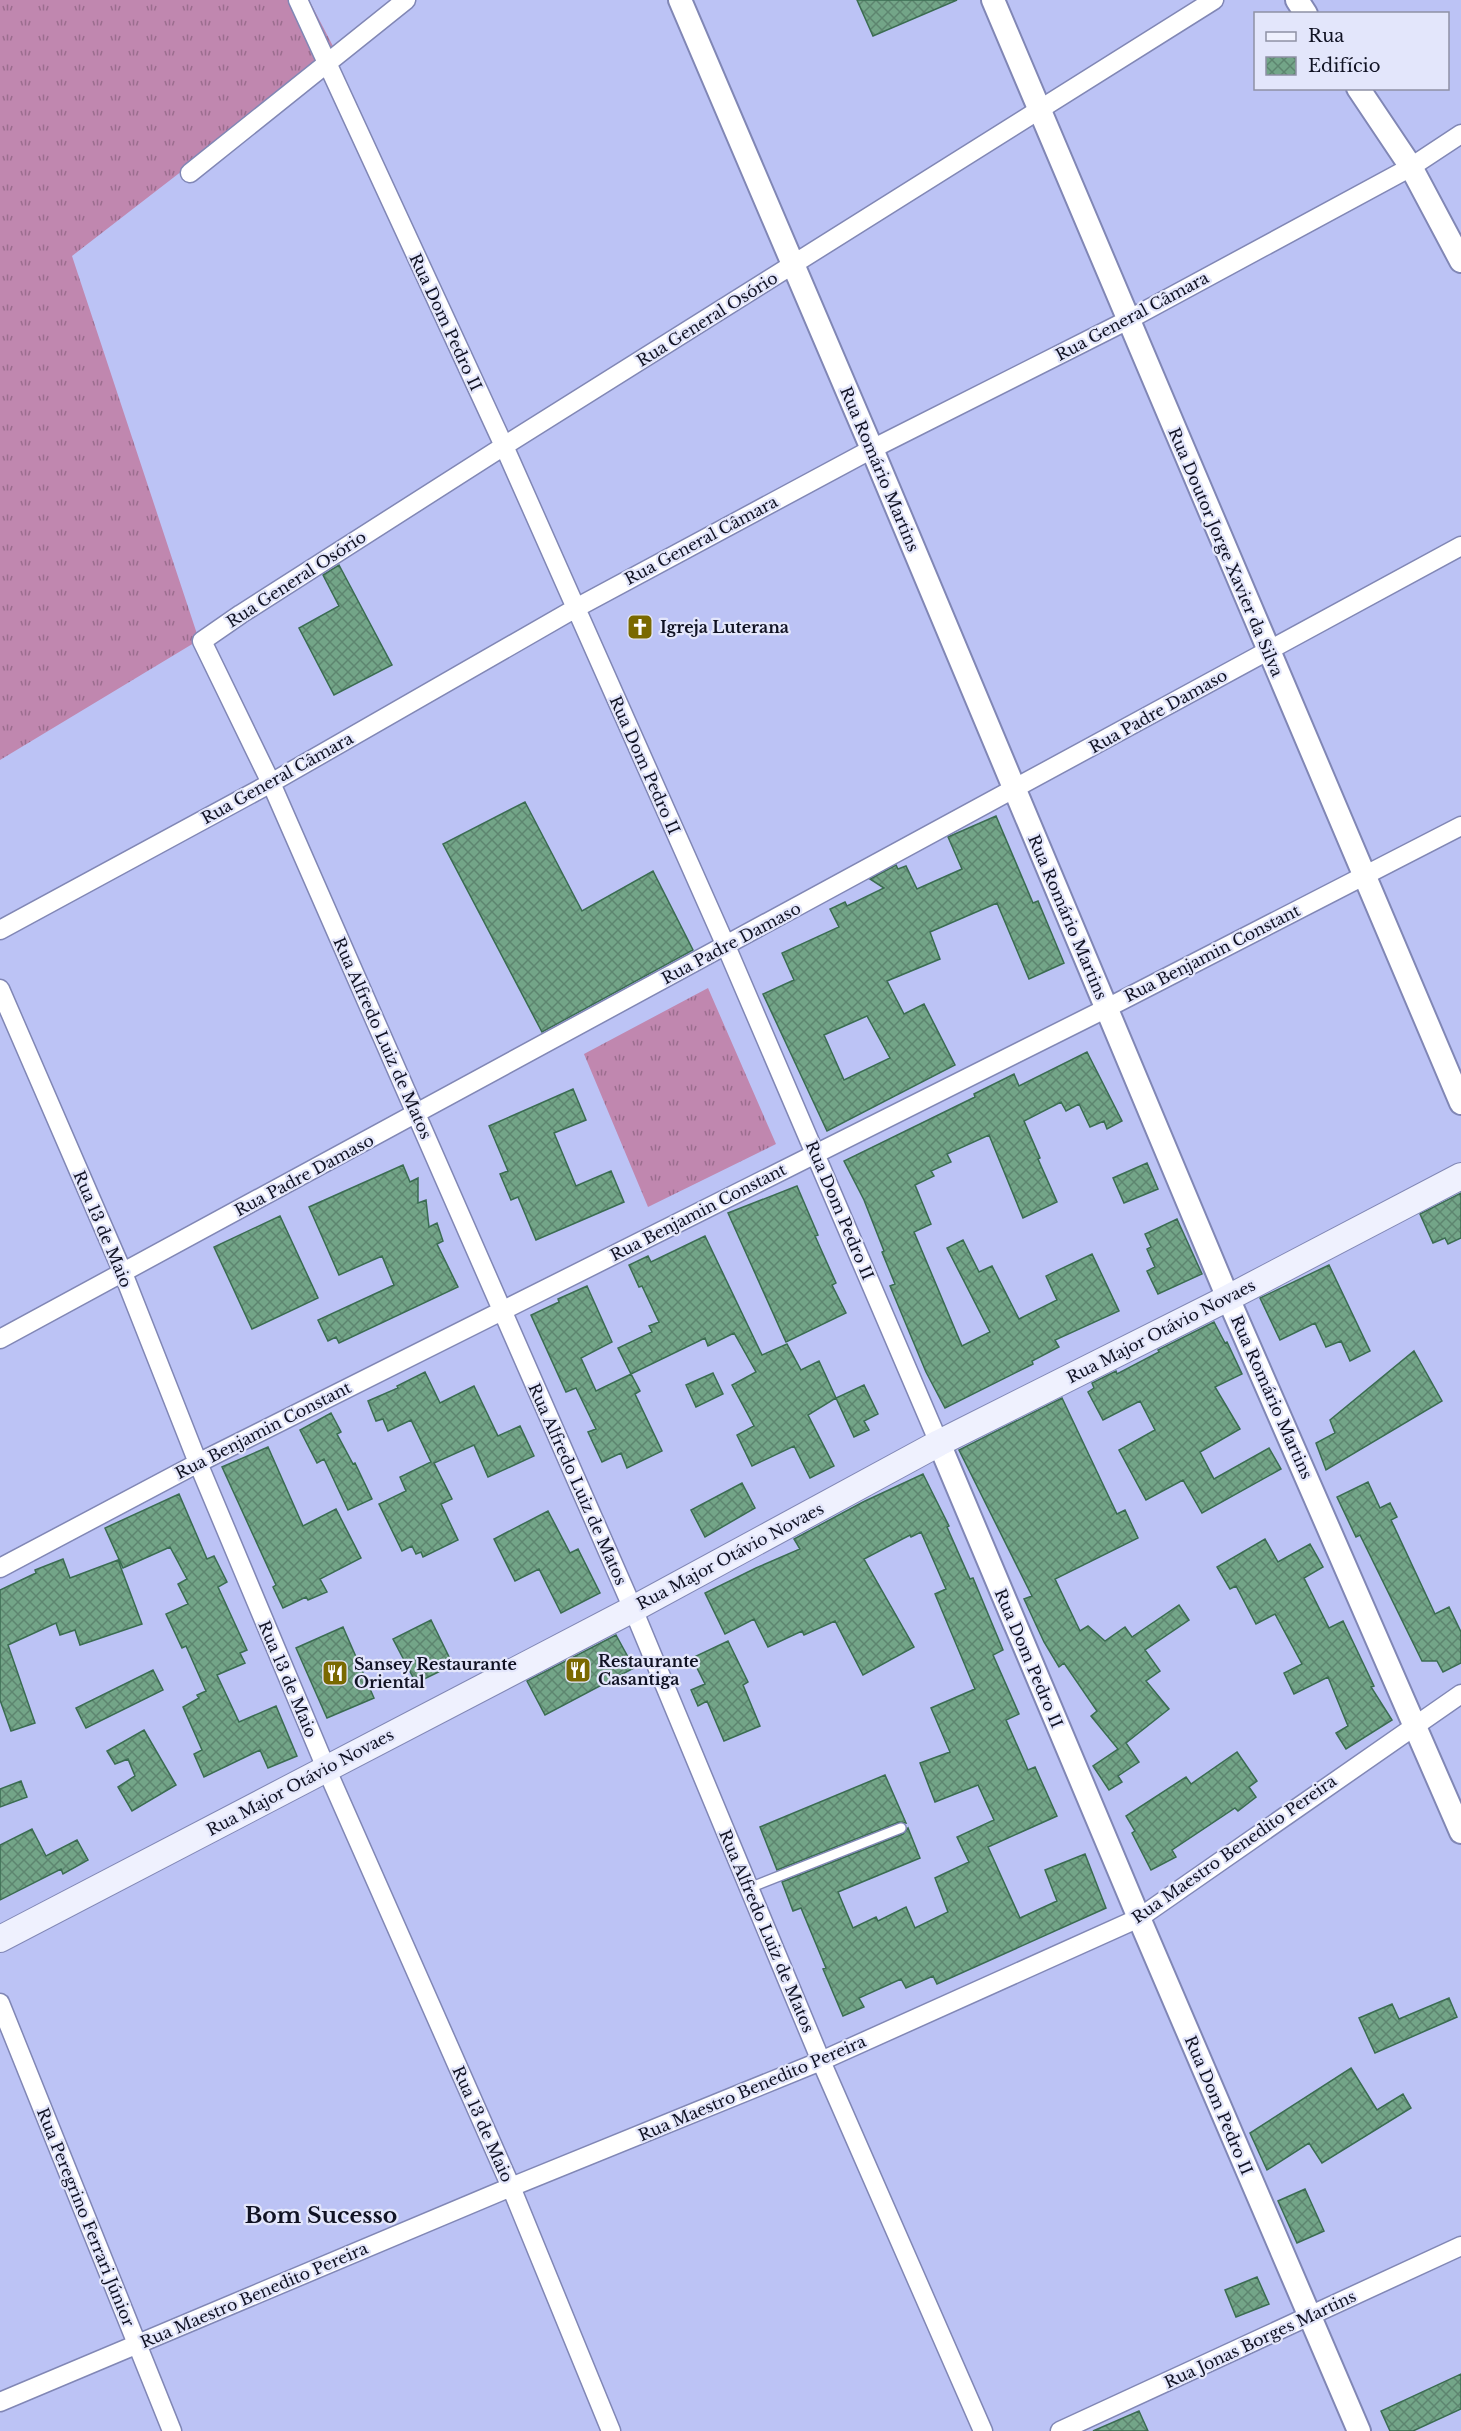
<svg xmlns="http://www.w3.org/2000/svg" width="1461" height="2431" font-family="'Libre Baskerville',serif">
<defs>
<pattern id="grass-tufts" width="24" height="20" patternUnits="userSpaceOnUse" patternTransform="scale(1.5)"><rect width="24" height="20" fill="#c087af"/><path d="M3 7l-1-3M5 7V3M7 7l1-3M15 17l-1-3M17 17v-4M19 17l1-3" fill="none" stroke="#9b6d8e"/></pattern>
<pattern id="building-cross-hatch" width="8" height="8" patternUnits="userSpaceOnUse" patternTransform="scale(1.5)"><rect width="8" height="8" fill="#73a588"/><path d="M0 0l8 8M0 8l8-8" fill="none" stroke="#5d856f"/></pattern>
</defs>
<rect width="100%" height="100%" fill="#bcc3f5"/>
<path fill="url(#grass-tufts)" d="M0,0H309L336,52L72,256L199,640L0,760Z
M708,988L776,1144L648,1207L584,1054Z"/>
<path fill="url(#building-cross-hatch)" stroke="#3b6c51" stroke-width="1.5" fill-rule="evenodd" d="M857,0H957L873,36Z
M339,565L392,665L334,695L299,628L339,606L323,575Z
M525,802L582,911L653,871L693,950L542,1032L443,844Z
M996,816L1033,903L1038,901L1064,963L1029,979L997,903L930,932L940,959L887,981L904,1014L924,1004L955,1065L827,1131L763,994L794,980L782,953L839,927L830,909L845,902L847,906L884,888L870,879L896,865L898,869L906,866L917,889L962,869L948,837ZM867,1016L890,1058L844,1080L824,1035Z
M1087,1052L1122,1121L1107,1129L1104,1121L1090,1127L1079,1104L1066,1111L1061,1102L1024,1121L1040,1158L1038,1159L1057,1202L1023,1218L989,1135L947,1154L951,1162L931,1171L934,1176L915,1185L931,1224L914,1232L962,1346L990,1332L947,1248L963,1240L979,1272L992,1266L1019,1319L1057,1300L1046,1276L1092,1254L1119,1311L1055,1340L1059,1347L1032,1361L1033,1364L945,1408L926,1372L890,1286L895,1284L882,1252L884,1251L864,1200L844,1161L975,1097L974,1094L1014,1074L1019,1086Z
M573,1089L586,1120L554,1133L576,1186L611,1171L624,1202L536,1240L518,1197L511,1200L500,1174L508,1171L489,1126Z
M1147,1163L1158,1189L1124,1203L1113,1178Z
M403,1165L410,1182L418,1178V1203L426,1200L429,1227L437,1223L443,1241L437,1244L458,1287L339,1343L336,1337L328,1341L318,1320L394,1285L382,1256L339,1275L309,1207Z
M797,1186L818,1235L815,1236L836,1283L832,1285L846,1313L786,1342L728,1213Z
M1461,1193V1238L1448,1244L1445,1238L1433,1243L1420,1214Z
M280,1216L318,1298L252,1329L214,1247Z
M1177,1219L1202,1274L1158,1294L1147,1271L1155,1267L1147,1249L1151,1247L1145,1234Z
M705,1236L762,1355L787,1344L801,1370L819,1361L836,1398L808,1415L834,1466L810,1478L794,1446L752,1466L737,1435L754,1426L732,1385L756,1372L734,1333L708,1346L705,1338L631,1374L618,1348L652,1332L649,1326L659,1322L642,1286L639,1287L629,1265L648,1256L651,1262Z
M1329,1265L1370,1351L1350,1361L1341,1341L1326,1347L1315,1323L1280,1340L1260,1298Z
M587,1286L612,1342L581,1358L596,1391L631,1374L640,1391L635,1394L662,1451L627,1468L621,1453L602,1462L588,1432L596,1429L576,1388L566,1392L531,1315L559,1302L558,1299Z
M1214,1322L1225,1343L1227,1342L1242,1374L1215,1387L1240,1429L1200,1452L1214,1479L1269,1448L1281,1469L1202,1513L1183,1480L1146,1500L1119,1450L1155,1430L1140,1401L1103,1420L1088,1392L1094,1388L1092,1383L1116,1371L1117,1374L1159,1352L1158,1350Z
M1414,1351L1442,1401L1326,1470L1316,1443L1335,1433L1330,1420Z
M425,1372L440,1403L474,1386L498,1436L520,1426L534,1456L488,1477L474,1445L434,1463L452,1499L441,1504L458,1540L423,1557L421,1552L416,1554L412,1546L402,1551L379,1504L406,1491L400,1477L431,1462L411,1420L388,1431L383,1419L376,1421L368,1401L398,1388L397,1386Z
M713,1373L723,1394L696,1407L686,1385Z
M864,1385L878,1414L864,1421L869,1430L854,1437L836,1398Z
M1062,1398L1117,1514L1125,1510L1138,1538L1055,1579L1080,1631L1088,1626L1105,1641L1125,1627L1132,1637L1179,1605L1189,1620L1145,1650L1160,1671L1146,1681L1169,1709L1126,1743L1139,1762L1118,1776L1122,1782L1109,1790L1093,1766L1118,1749L1091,1716L1097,1711L1064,1663L1059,1667L1044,1642L1024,1599L1032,1596L959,1450Z
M331,1413L341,1432L337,1434L353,1464L355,1463L372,1499L348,1510L324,1459L317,1463L300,1430Z
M268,1447L303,1526L336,1509L361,1558L320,1579L327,1592L308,1600L306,1597L283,1608L273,1587L276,1585L222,1467Z
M923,1474L949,1526L947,1527L970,1579L973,1578L1003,1650L993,1655L1019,1714L1006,1720L1028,1770L1035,1767L1057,1816L988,1847L1020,1918L1057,1901L1045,1870L1085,1854L1106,1908L937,1984L933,1976L906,1988L901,1979L859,1998L864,2007L843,2016L823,1969L826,1968L801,1908L793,1911L782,1882L903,1834L908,1828L920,1858L838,1892L853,1928L876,1917L878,1921L906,1907L915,1928L948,1912L935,1878L969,1862L957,1837L994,1820L978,1785L935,1802L920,1763L950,1752L931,1708L975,1689L935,1594L946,1589L921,1532L911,1537L910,1535L864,1559L914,1647L863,1675L835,1621L804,1635L802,1631L768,1647L754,1619L725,1634L705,1593L756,1568L800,1549L794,1539L863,1502Z
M1368,1482L1380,1508L1390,1503L1397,1517L1391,1520L1435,1614L1449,1607L1461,1632V1663L1443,1672L1437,1661H1422L1360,1535L1356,1537L1337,1497Z
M742,1483L755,1508L705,1537L691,1510Z
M179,1494L207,1559L214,1556L227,1582L218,1587L247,1650L240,1653L245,1663L217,1675L239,1722L276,1706L297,1756L268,1768L260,1750L204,1777L194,1754L202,1750L183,1707L199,1698L197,1695L206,1691L186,1646L182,1648L166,1614L188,1604L178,1584L187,1579L170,1547L123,1568L105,1528Z
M548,1511L570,1553L578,1549L600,1593L561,1613L539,1569L515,1581L494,1539Z
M1265,1539L1278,1562L1310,1544L1323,1567L1304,1578L1329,1628L1343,1621L1374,1686L1371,1687L1392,1720L1346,1749L1336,1733L1348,1726L1328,1677L1294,1694L1284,1673L1302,1664L1275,1614L1256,1624L1236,1586L1230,1589L1217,1567Z
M63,1559L70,1578L118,1560L142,1624L80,1645L75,1630L60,1635L56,1623L8,1645L35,1723L11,1731L0,1700V1590L36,1573L35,1570Z
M431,1620L453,1665L416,1683L393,1639Z
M343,1627L374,1698L327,1718L296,1648Z
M616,1635L634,1668L545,1715L527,1681Z
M728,1641L748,1682L743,1685L760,1726L724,1741L707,1701L698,1706L691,1690L705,1684L692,1658Z
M153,1670L163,1690L86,1728L76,1708Z
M144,1730L176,1785L132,1811L118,1787L135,1776L128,1759L115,1764L107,1751Z
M1237,1752L1257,1781L1249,1787L1256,1797L1238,1811L1235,1808L1172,1850L1176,1857L1151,1870L1132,1833L1135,1831L1126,1816L1186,1777L1191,1784Z
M885,1775L906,1823L899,1822L777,1870L760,1827Z
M21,1781L27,1797L0,1807V1789Z
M32,1829L46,1856L77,1840L88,1860L63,1874L61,1869L0,1900V1845Z
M1449,1998L1457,2017L1375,2053L1359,2018L1392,2004L1399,2019Z
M1351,2068L1377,2110L1403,2094L1411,2108L1322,2163L1309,2143L1267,2170L1250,2133Z
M1305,2189L1324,2231L1297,2243L1278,2201Z
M1257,2277L1269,2304L1236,2317L1225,2290Z
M1461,2374V2409L1413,2431H1390L1381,2411Z
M1139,2411L1148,2431H1093Z"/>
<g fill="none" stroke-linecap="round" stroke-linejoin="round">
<g stroke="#8187b5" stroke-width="12">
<path id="service" d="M749,1888L901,1828"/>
</g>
<g stroke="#8187b5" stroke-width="21">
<path id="minor" d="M298,0L504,446L726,946L939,1443
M190,173L406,0
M0,930L271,783L576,608L872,449L1128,320L1411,167L1461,134
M0,989L123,1273L198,1463L326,1768L511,2187L611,2431
M0,1339L1461,546
M0,1568L198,1463L1107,1008L1461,826
M0,2003L172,2431
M0,2402L511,2187L821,2061L1139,1918L1461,1694
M983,2431L821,2061L633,1609L271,783L202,641L241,614L504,446L1214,0
M1060,2431L1461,2246"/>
</g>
<g stroke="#8187b5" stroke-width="26">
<path id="tertiary" d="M680,0L872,449L1228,1298L1461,1832
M993,0L1461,1103
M1297,0L1306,14
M1358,88L1411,167L1461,261
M939,1443L1139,1918L1359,2431"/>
</g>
<g stroke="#8187b5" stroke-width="28">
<path id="secondary" d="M0,1939L633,1609L939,1443L1228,1298L1461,1176"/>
</g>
<use href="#service" stroke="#fff" stroke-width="9"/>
<use href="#minor" stroke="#fff" stroke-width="18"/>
<use href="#tertiary" stroke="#fff" stroke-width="22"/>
<use href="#secondary" stroke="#eff1fe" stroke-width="26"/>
</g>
<defs>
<g id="church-square" transform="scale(1.35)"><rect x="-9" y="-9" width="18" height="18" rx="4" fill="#7a6900" stroke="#e3e6fb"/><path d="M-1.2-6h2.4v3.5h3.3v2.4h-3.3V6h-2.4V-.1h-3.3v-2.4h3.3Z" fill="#fff"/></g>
<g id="restaurant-square" transform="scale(1.35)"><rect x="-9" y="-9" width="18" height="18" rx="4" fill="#7a6900" stroke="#e3e6fb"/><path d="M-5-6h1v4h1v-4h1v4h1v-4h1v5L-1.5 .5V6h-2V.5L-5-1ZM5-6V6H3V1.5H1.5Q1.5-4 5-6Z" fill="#fff"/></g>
</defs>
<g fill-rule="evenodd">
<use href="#church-square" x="640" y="627"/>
<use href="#restaurant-square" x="578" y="1670"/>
<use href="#restaurant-square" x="335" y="1673"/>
</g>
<g text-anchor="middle" stroke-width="4.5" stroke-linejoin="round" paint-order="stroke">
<g font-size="16" fill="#101223" stroke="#e3e6fb">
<text transform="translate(1132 316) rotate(-28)" y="6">Rua General Câmara</text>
<text transform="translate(707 319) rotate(-32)" y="6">Rua General Osório</text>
<text transform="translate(446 322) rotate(65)" y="6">Rua Dom Pedro II</text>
<text transform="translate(880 469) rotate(67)" y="6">Rua Romário Martins</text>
<text transform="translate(701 540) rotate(-28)" y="6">Rua General Câmara</text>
<text transform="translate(1226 552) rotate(67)" y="6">Rua Doutor Jorge Xavier da Silva</text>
<text transform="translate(296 579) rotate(-33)" y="6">Rua General Osório</text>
<text transform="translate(1158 711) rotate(-29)" y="6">Rua Padre Damaso</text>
<text transform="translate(645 765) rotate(66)" y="6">Rua Dom Pedro II</text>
<text transform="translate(277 778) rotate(-29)" y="6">Rua General Câmara</text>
<text transform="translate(1068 917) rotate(67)" y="6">Rua Romário Martins</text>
<text transform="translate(731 943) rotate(-28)" y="6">Rua Padre Damaso</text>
<text transform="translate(1212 953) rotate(-27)" y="6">Rua Benjamin Constant</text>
<text transform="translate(383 1038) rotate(66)" y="6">Rua Alfredo Luiz de Matos</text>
<text transform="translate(304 1175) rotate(-28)" y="6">Rua Padre Damaso</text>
<text transform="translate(840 1210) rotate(67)" y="6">Rua Dom Pedro II</text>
<text transform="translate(698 1212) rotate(-27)" y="6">Rua Benjamin Constant</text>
<text transform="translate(103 1229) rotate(67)" y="6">Rua 13 de Maio</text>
<text transform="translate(1161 1331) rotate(-27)" y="6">Rua Major Otávio Novaes</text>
<text transform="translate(1272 1397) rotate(66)" y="6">Rua Romário Martins</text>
<text transform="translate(263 1430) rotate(-27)" y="6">Rua Benjamin Constant</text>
<text transform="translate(578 1484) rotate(66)" y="6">Rua Alfredo Luiz de Matos</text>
<text transform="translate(730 1556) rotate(-28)" y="6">Rua Major Otávio Novaes</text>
<text transform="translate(1029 1658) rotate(67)" y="6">Rua Dom Pedro II</text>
<text transform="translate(288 1679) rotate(67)" y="6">Rua 13 de Maio</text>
<text transform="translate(300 1782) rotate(-28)" y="6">Rua Major Otávio Novaes</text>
<text transform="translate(1234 1849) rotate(-35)" y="6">Rua Maestro Benedito Pereira</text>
<text transform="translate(767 1931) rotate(67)" y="6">Rua Alfredo Luiz de Matos</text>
<text transform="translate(752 2088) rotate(-23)" y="6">Rua Maestro Benedito Pereira</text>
<text transform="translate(1219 2105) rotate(67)" y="6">Rua Dom Pedro II</text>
<text transform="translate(483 2124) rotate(66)" y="6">Rua 13 de Maio</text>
<text transform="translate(86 2217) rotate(68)" y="6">Rua Peregrino Ferrari Júnior</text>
<text transform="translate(254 2295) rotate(-23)" y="6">Rua Maestro Benedito Pereira</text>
<text transform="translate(1260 2339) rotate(-25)" y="6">Rua Jonas Borges Martins</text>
</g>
<g font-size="16" font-weight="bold" fill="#101223" stroke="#e3e6fb" text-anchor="start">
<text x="660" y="633">Igreja Luterana</text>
<text x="598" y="1667">Restaurante<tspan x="598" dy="18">Casantiga</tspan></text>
<text x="354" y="1670">Sansey Restaurante<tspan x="354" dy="18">Oriental</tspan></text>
</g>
<g font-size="22" font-weight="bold" fill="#101223" stroke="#e3e6fb">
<text x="321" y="2223">Bom Sucesso</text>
</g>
</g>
<rect x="1254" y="12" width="195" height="78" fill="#e3e6fb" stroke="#8f91a5" stroke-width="1.5"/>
<rect x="1266" y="32" width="30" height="9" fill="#eff1fe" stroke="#8f91a5" stroke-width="1.5"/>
<text x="1308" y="42" font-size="18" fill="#101223">Rua</text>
<rect x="1266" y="57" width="30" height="18" fill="url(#building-cross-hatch)" stroke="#8f91a5" stroke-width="1.5"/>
<text x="1308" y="72" font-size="18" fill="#101223">Edifício</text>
</svg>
